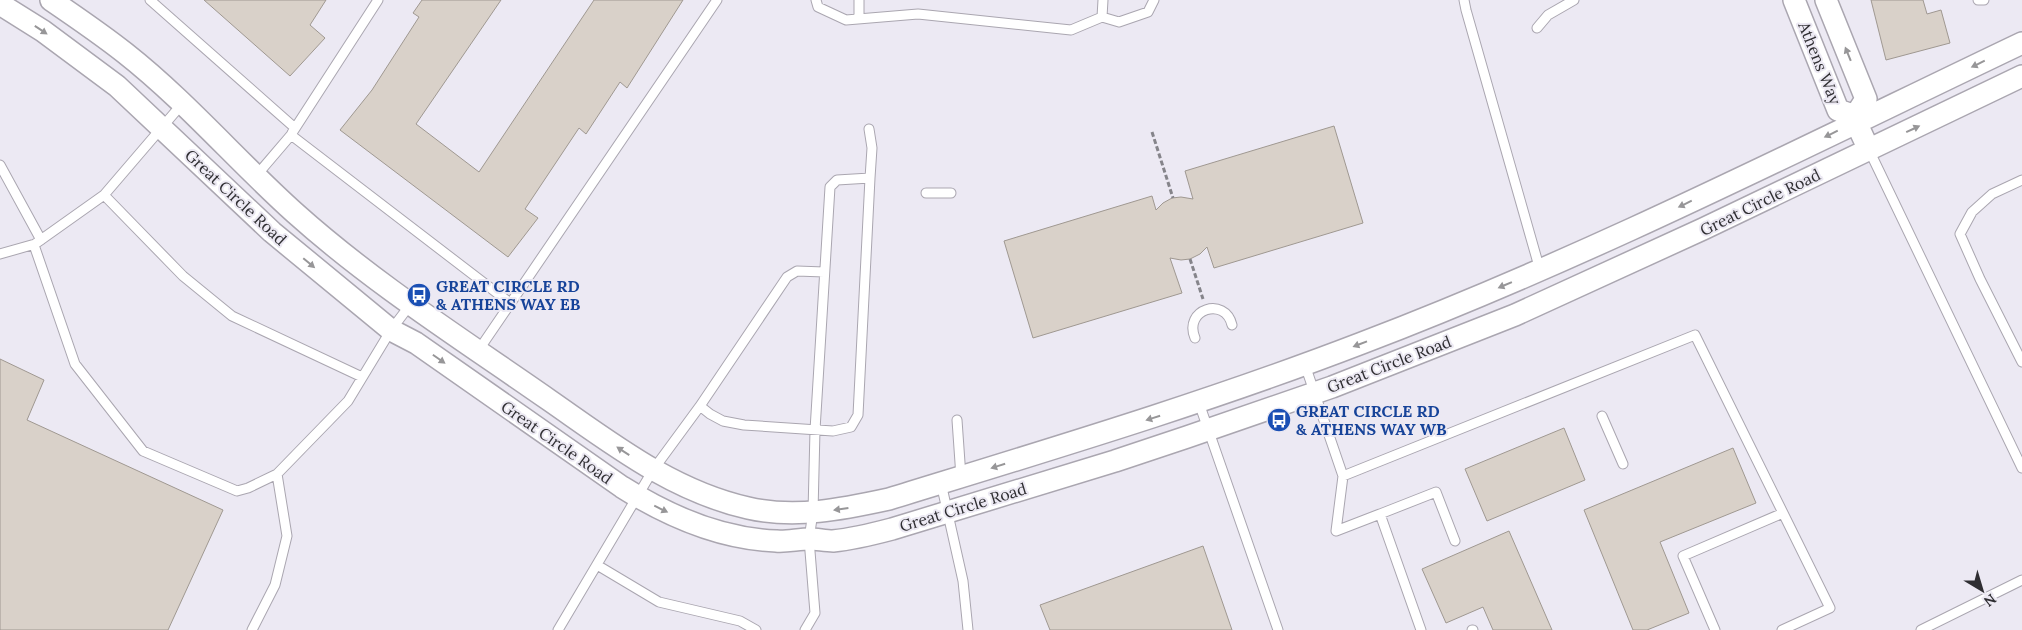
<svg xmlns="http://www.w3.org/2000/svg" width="2022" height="630" font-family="Lora,serif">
<rect width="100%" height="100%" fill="#ece9f3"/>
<path fill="#d9d1c9" stroke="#9f9891" d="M204,0H326L310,25L325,38L290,76Z
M422,0H501L416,124L479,172L594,0H683L627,88L620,82L586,134L579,128L525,209L538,218L508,257L340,130L372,90L419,17L413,13Z
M1871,0H1923L1927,14L1941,10L1950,43L1886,60Z
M1334,126L1363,223L1214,268L1207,247L1200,254L1190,259L1181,260L1170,258L1182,293L1033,338L1004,241L1152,196L1156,210L1163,203L1172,198L1181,197L1193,199L1185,171Z
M0,359L44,380L27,420L223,510L168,630H0Z
M1564,428L1585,480L1487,521L1465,469Z
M1733,448L1756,503L1660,542L1689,613L1647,630H1633L1584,510Z
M1509,531L1552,630H1493L1483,607L1446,623L1422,569Z
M1203,546L1232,630H1050L1040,605Z"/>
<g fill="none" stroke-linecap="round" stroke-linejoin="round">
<g stroke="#aaa6b0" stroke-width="11">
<path id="service" d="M150,0L295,128
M816,0L818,7L846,20L918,14L1071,30L1102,17L1103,0
M1464,0L1466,10L1540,270
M1978,0H1984
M1102,17L1119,22L1148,12L1154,0
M859,19V0
M1537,28L1548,15L1574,0
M869,129L872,148L870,178
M292,133L378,0
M1869,150L2022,468
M0,165L41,240
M256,176L291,135L510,303
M2022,180L1992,194L1972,212L1960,234L1980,279L2022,362
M926,193H951
M104,195L182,104
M34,245L75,364L143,451L237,491L248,488L277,474
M0,254L35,244L104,195L183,276L232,316L362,377
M1195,338C1183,309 1225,296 1232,325
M478,351L717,0
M1305,365L1343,476L1695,335L1830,608L1782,630
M1199,403L1278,630
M1602,416L1623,464
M957,420L961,477
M1343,476L1336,531L1380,514
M941,483L963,581L968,630
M597,565L659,602L740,621L756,630
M252,630L275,585L287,536L277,474L348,401L391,330L410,305
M558,630L653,470L700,406
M805,630L815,613L809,539L813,512L815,430L830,187L837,180L870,178L858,415L851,427L833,431L744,425L723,421L710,414L700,406L787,277L797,271L824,272
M1421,630L1380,514L1436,492L1455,541
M1472,630H1473
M1715,630L1683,556L1783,513
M1921,630L2022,580"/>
</g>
<g stroke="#aaa6b0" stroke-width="24">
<path id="tertiary" d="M51,0C76,17 101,34 125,53C186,101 237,161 295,213C373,283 463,340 549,400C611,443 672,491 748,508C795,519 843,509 889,499C1048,450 1206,403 1362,343C1588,257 1804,147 2022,43
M1794,0L1838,110L1855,116
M1826,0L1866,99L1855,116L1856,122L1869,150
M0,4L43,31L117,86L272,232L391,330L416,343L622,487C668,516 721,539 776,541C787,542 798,539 810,539C817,539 825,541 833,541C853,539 873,534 892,529L1115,461L1187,437L1332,387L1515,315L1703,229L2022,76"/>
</g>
<path stroke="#85848a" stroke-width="3" stroke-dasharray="5 2.5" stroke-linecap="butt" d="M1152,132L1173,198
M1190,259L1203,299"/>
<use href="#service" stroke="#fff" stroke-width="9"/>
<use href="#tertiary" stroke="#fff" stroke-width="21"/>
</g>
<defs><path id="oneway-solid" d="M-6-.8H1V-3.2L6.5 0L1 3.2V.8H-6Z" transform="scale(1.25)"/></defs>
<g fill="#979698">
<use href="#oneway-solid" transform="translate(41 30) rotate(34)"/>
<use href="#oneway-solid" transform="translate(1848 54) rotate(-112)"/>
<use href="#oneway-solid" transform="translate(1978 64) rotate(154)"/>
<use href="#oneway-solid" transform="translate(1913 129) rotate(-25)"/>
<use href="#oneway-solid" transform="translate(1831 134) rotate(154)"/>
<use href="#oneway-solid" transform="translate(1685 204) rotate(154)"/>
<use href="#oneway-solid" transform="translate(309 263) rotate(40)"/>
<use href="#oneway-solid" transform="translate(1505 285) rotate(157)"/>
<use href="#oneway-solid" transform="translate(1360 344) rotate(159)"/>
<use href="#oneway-solid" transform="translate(439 359) rotate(35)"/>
<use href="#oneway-solid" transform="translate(1153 418) rotate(162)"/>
<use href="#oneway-solid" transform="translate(623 451) rotate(-147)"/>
<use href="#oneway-solid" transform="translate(998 466) rotate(163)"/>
<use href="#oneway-solid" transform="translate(661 509) rotate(26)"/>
<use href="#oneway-solid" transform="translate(841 509) rotate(172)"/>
</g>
<defs>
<g id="bus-disc" transform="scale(1.25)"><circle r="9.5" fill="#1a4fb4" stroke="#ece9f3"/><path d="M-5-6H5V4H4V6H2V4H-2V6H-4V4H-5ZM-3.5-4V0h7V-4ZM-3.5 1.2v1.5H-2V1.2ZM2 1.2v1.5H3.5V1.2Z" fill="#fff"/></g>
</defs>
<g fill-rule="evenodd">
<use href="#bus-disc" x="419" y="295"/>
<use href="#bus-disc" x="1279" y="420"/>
</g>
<g text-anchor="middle" stroke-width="4" stroke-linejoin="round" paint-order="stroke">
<g font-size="16" fill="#2f2e32" stroke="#ece9f3">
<text transform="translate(1820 63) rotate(68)" y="6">Athens Way</text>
<text transform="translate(236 197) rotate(43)" y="6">Great Circle Road</text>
<text transform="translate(1760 202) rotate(-26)" y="6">Great Circle Road</text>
<text transform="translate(1389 364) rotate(-21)" y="6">Great Circle Road</text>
<text transform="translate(557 442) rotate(35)" y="6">Great Circle Road</text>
<text transform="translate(963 507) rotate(-17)" y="6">Great Circle Road</text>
</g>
<g font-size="16" font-weight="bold" fill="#164399" stroke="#ece9f3" text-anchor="start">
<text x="436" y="292">GREAT CIRCLE RD<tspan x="436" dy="18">&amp; ATHENS WAY EB</tspan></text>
<text x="1296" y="417">GREAT CIRCLE RD<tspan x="1296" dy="18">&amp; ATHENS WAY WB</tspan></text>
</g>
</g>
<g transform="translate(1982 590) rotate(142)" stroke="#ece9f3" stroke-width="4" paint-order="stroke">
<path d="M0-4L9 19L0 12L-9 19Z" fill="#2f2e32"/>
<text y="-8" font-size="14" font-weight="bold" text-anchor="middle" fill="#2f2e32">N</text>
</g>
</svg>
